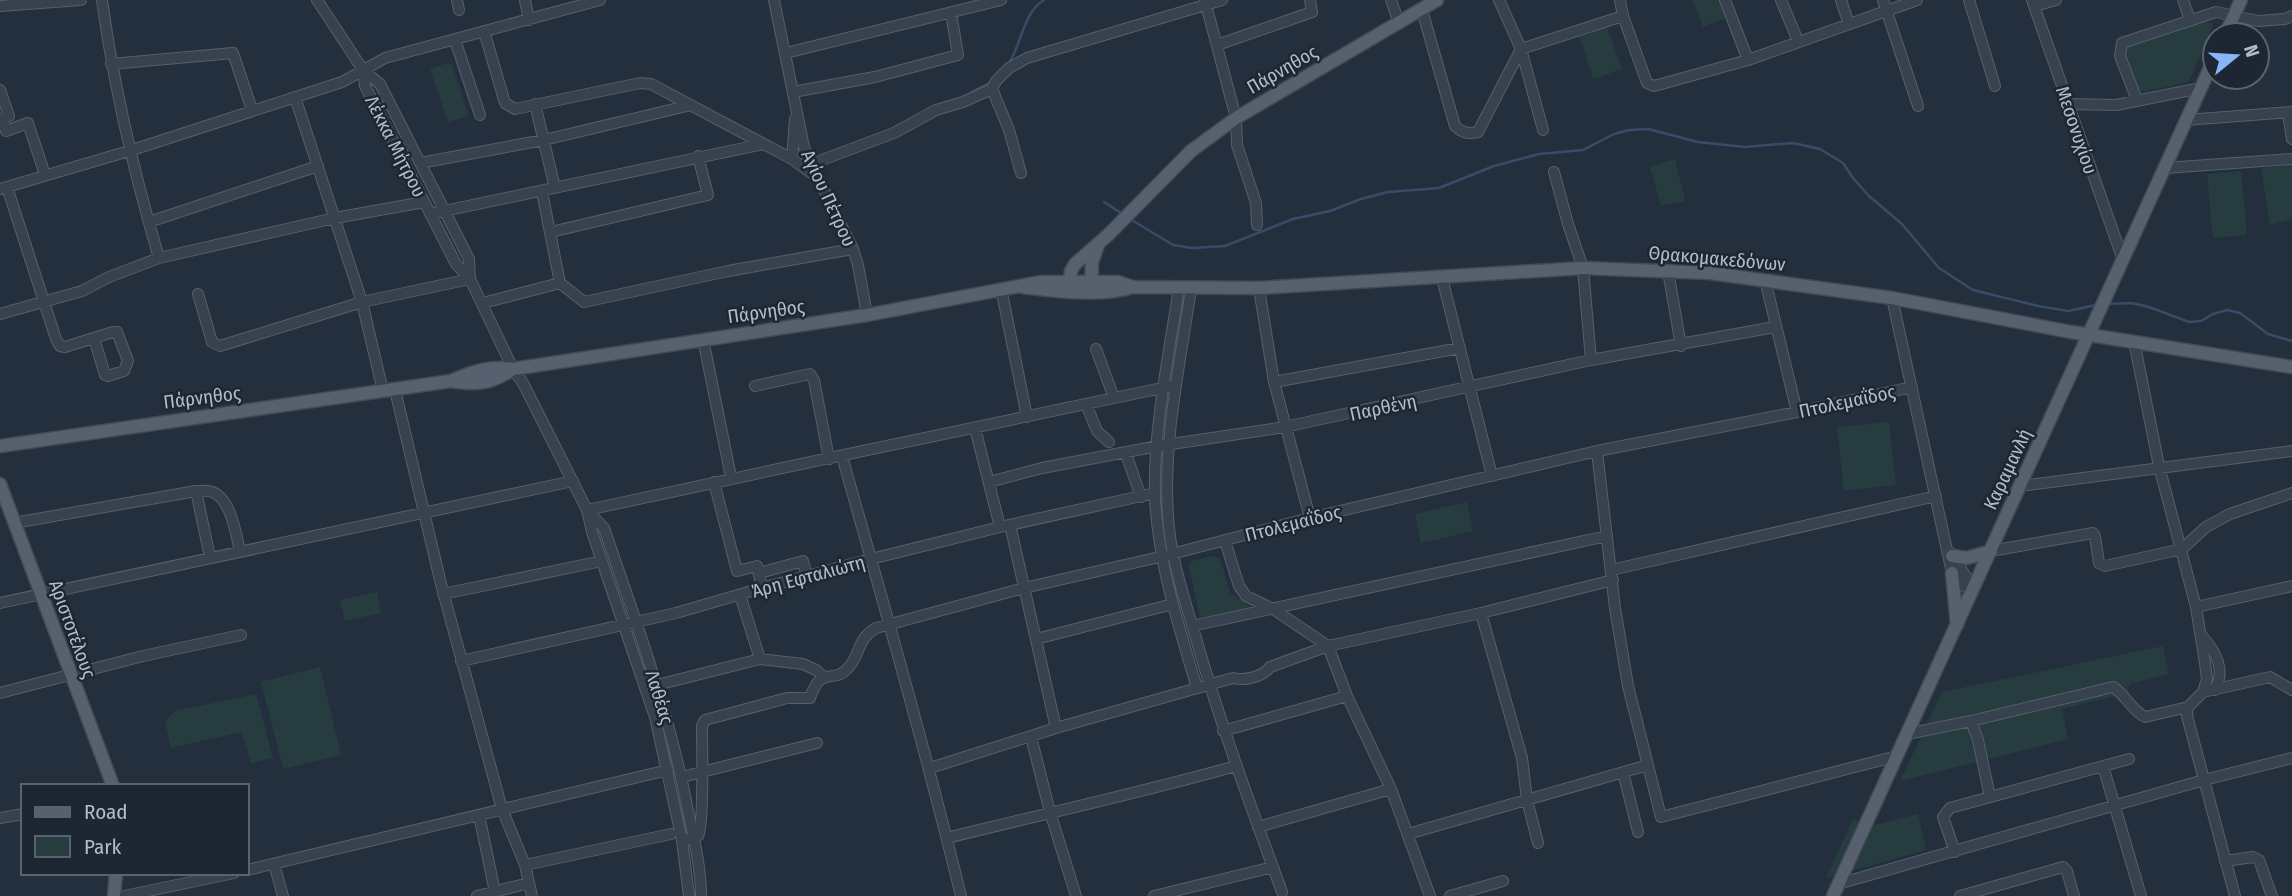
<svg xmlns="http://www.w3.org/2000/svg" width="2292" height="896" font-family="'Fira Sans Condensed',sans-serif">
<rect width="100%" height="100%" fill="#242f3e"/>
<path fill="#263c3f" d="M1693,0H1719L1726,18L1703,27Z
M2201,19L2213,25L2189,82L2143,92L2134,87L2122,51L2126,44Z
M1607,27L1622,69L1593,79L1580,37Z
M447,63L452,64L469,116L448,122L430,69Z
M1675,159L1685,201L1661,206L1650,167Z
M2292,165V219L2270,225L2261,168Z
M2241,171L2247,235L2213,238L2207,174Z
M1889,422L1896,485L1844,491L1837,427Z
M1467,502L1473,531L1421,543L1415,514Z
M1213,556L1220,558L1230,593L1253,608L1200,618L1189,566L1191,561Z
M377,592L381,613L345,621L340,600Z
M2163,646L2169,674L2130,684L2127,693L2062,709L2068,739L1900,781L1942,692Z
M320,667L341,755L283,769L261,682Z
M256,694L273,758L251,763L242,732L171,748L165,722L175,711Z
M1918,814L1926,850L1826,878L1853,819L1871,826Z"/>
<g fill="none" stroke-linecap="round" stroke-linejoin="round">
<path stroke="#394c67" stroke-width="2.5" d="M1009,63C1022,43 1023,13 1044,0
M970,93L993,81
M1104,202L1121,213
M1130,219L1173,245L1192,248L1225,246L1293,219L1330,211L1361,199L1388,192L1439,188L1494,166L1539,154L1583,150L1614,134L1629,130L1648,129L1698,142L1745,147L1793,143L1820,149L1843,163L1853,178L1869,196L1902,224L1939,268L1973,290L2038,306L2068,311L2096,305
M2106,304L2132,303L2149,307L2189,322L2201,321L2213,314L2227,310L2240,313L2268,334L2292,341"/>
<g stroke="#565f6c" stroke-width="12">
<path id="minor" d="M102,0C114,88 134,173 159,258
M317,0L363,70L380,84L469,259L470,278
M457,0L459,10
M525,0L529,20
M774,0L804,147L813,168
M1391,0L1399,23
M1499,0L1521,49L1543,130
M1620,0L1623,16L1647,83L1654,86L1748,60L1917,0
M1725,0L1748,60
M1781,0L1798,41
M1841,0L1849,24
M1883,0L1918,106
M1969,0L1995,86
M2032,0L2123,260
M2183,0L2190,20
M1205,1L1236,118L1237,145L1256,203L1257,225
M0,6L81,0
M2035,6L2056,0
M1422,10L1455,126C1462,133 1468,134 1478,132L1521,49L1623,16
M484,31L505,103L515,109L640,83L651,84L792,159L818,178L824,190
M455,40L480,115
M1217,45L1312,12L1310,0
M786,53L1001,0
M111,64L233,53L252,110
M363,70L365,86L456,264L470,279L513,369L523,383L587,510L592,532L655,717L682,840L689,896
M992,89L1009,130L1021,173
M0,90L9,116L0,119
M295,97L362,302L383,391
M794,97L793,92L875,77L958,55L951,13
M2137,100L2120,56L2122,43L2216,12L2258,21L2285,19L2292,16
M535,104L555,188
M2068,104L2116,105L2201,88
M2288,113L2292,139
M2,119L6,131L28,123L45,175
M2186,120L2292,112
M792,159L795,119
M420,163L544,140L691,105
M811,164L894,133L936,110L963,102L992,89L996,81L1009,68L1027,58L1222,0
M2165,168L2292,159
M1554,172L1568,224L1583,268L1591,360
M821,184L853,249L858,265L867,315
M7,187L56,339L60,346L65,347L113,332H117L128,361L124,371L108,376L105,375L94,338
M0,189L129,151L342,82L385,58L600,0
M542,192L560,283
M430,214L763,144
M149,222L318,166
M551,232L708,195L698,156
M1668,271L1681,346
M1442,278L1492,476
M1765,280L1797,412
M560,283L584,302L728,271L853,249
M1001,288L1027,417
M1179,288C1169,353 1153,431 1155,495C1157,559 1179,627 1197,688
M1259,288L1274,382L1310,518
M1191,289C1180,364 1163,440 1168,516C1170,556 1184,597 1195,635C1220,723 1251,807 1282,892
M198,294L212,342L220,346L362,302L470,279
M1892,298L1952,573L1964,586L1974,590
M483,303L560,283
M0,314L82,291L109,277L159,258L335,218L424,202
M703,339L731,477
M2134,341L2159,466L2196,607L2205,663L2207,679L2203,692L2188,707L2187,716L2235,896
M1096,349L1114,398
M1274,382L1460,348
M755,386L810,374L814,380L829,459
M395,390L441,584L502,809L525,865L532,896
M1086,404L1097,431L1109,442
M975,428L1000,527
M1597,451L1615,608L1628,686L1661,817L1897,756
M1126,454L1141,497
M842,456C883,602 925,748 961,896
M714,482L737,571L757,566L762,588
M989,482L1042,468L1158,446L1285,427L1591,360L1775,327
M2020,486L2292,451
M196,491C201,491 208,490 212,492C231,498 236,535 240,551
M587,510C783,467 980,427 1176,385
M587,510L604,528C636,622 670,714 688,811C694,839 701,867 701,896
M14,523L196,491L210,557
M1010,525L1056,728
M1225,541L1239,586L1246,596L1273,609L1328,646L1347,696L1391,789L1430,896
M1991,551L2093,533L2095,536L2099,563L2105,566L2182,549L2206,527L2230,514L2292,493
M1950,552L1974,589
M1611,570L1936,496
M759,573L803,561L807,577
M443,594L602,561
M740,595L760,659
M0,603L573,481
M2196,607L2292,586
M1481,613L1522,758L1527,800L1538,843
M1192,626L1607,536
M2201,635C2215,650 2227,671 2214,690
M1036,639L1173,604
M461,661L676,613L762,588L871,559L1000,527L1155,493
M653,686L760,659L803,664L816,670L823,676
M2203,692L2270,677L2292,690
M0,693L143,656L241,635
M1971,721L1978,740L1990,797
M1223,731L1347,696
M1907,734L1971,721L2113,687C2125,694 2131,710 2145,717L2188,707
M1031,737L1050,812L1076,896
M2103,766L2141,896
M930,768L1056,728L1233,678C1244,681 1263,677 1270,667L1328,646L1481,613L1613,580
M1623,772L1638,832
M682,777L817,743
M479,815L495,892
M0,818L23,814
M1258,827L1391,789
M1408,834L1648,765
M947,838C1043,814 1140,793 1236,766
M682,840L698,836C704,827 702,744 702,726L705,720L787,698H810C821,665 833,684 847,669C861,656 856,639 876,628L1024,588L1164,556L1310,518L1597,451L1797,412L1912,387
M1955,852L1943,817L1950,808L2129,759
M2225,861L2253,857L2259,860L2272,896
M274,864L283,896
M525,865L671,834
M247,870L668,770
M1838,884L2204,780L2292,758
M124,896L234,873
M477,896L529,883
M1154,896L1273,867
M1450,896L1503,881
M1960,896L2063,867L2067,871L2074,896"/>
</g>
<g stroke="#414a57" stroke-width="15">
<path id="major" d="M2225,35L2241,0
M1023,287C1056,291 1101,297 1133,287L1259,288L1583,268L1710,273L1892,298L2071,332L2292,367
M1069,287L1071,271L1075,264L1108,235L1191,151L1236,118L1437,0
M1091,289L1092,262L1098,245
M451,381C477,385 491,384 513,369
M0,446L451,381C472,372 490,365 513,369L867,315L1041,282H1118L1133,287
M0,484L113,786
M1952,556L1967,558L1991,551
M1952,573L1957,625
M114,896L116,873
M1833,896L2215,57"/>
</g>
<use href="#minor" stroke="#38414e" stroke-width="10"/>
<use href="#major" stroke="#56606e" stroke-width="12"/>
</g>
<g text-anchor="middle" stroke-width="5" stroke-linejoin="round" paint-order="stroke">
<g font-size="19" fill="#b4bcc9" stroke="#1d2633">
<text transform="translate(1282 69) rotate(-30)" y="7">Πάρνηθος</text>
<text transform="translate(2077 130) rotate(71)" y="7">Μεσονυχίου</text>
<text transform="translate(396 146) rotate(63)" y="7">Λέκκα Μήτρου</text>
<text transform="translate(829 198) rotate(65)" y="7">Αγίου Πέτρου</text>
<text transform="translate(1717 258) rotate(5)" y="7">Θρακομακεδόνων</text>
<text transform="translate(766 311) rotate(-8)" y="7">Πάρνηθος</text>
<text transform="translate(202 397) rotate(-7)" y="7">Πάρνηθος</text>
<text transform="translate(1847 401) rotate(-12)" y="7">Πτολεμαΐδος</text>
<text transform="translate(1383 407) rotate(-12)" y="7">Παρθένη</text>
<text transform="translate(2007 469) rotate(-65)" y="7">Καραμανλή</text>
<text transform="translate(1293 523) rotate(-14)" y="7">Πτολεμαΐδος</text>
<text transform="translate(808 576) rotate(-15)" y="7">Άρη Εφταλιώτη</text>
<text transform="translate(73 629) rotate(70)" y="7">Αριστοτέλους</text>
<text transform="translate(660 697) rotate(73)" y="7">Λαθέας</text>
</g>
</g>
<rect x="21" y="784" width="228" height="91" fill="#1d2633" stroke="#59626f" stroke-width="2"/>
<rect x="35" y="807" width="35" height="10" fill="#56606e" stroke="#59626f" stroke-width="2"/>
<text x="84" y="819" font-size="21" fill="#b4bcc9">Road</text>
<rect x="35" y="836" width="35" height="21" fill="#263c3f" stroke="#59626f" stroke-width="2"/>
<text x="84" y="854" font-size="21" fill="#b4bcc9">Park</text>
<g transform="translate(2236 56) rotate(72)"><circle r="33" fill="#1d2633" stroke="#59626f" stroke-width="2"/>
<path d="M0-5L12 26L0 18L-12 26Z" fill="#8ab4f8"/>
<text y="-10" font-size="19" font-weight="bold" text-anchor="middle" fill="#b4bcc9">N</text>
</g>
</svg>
